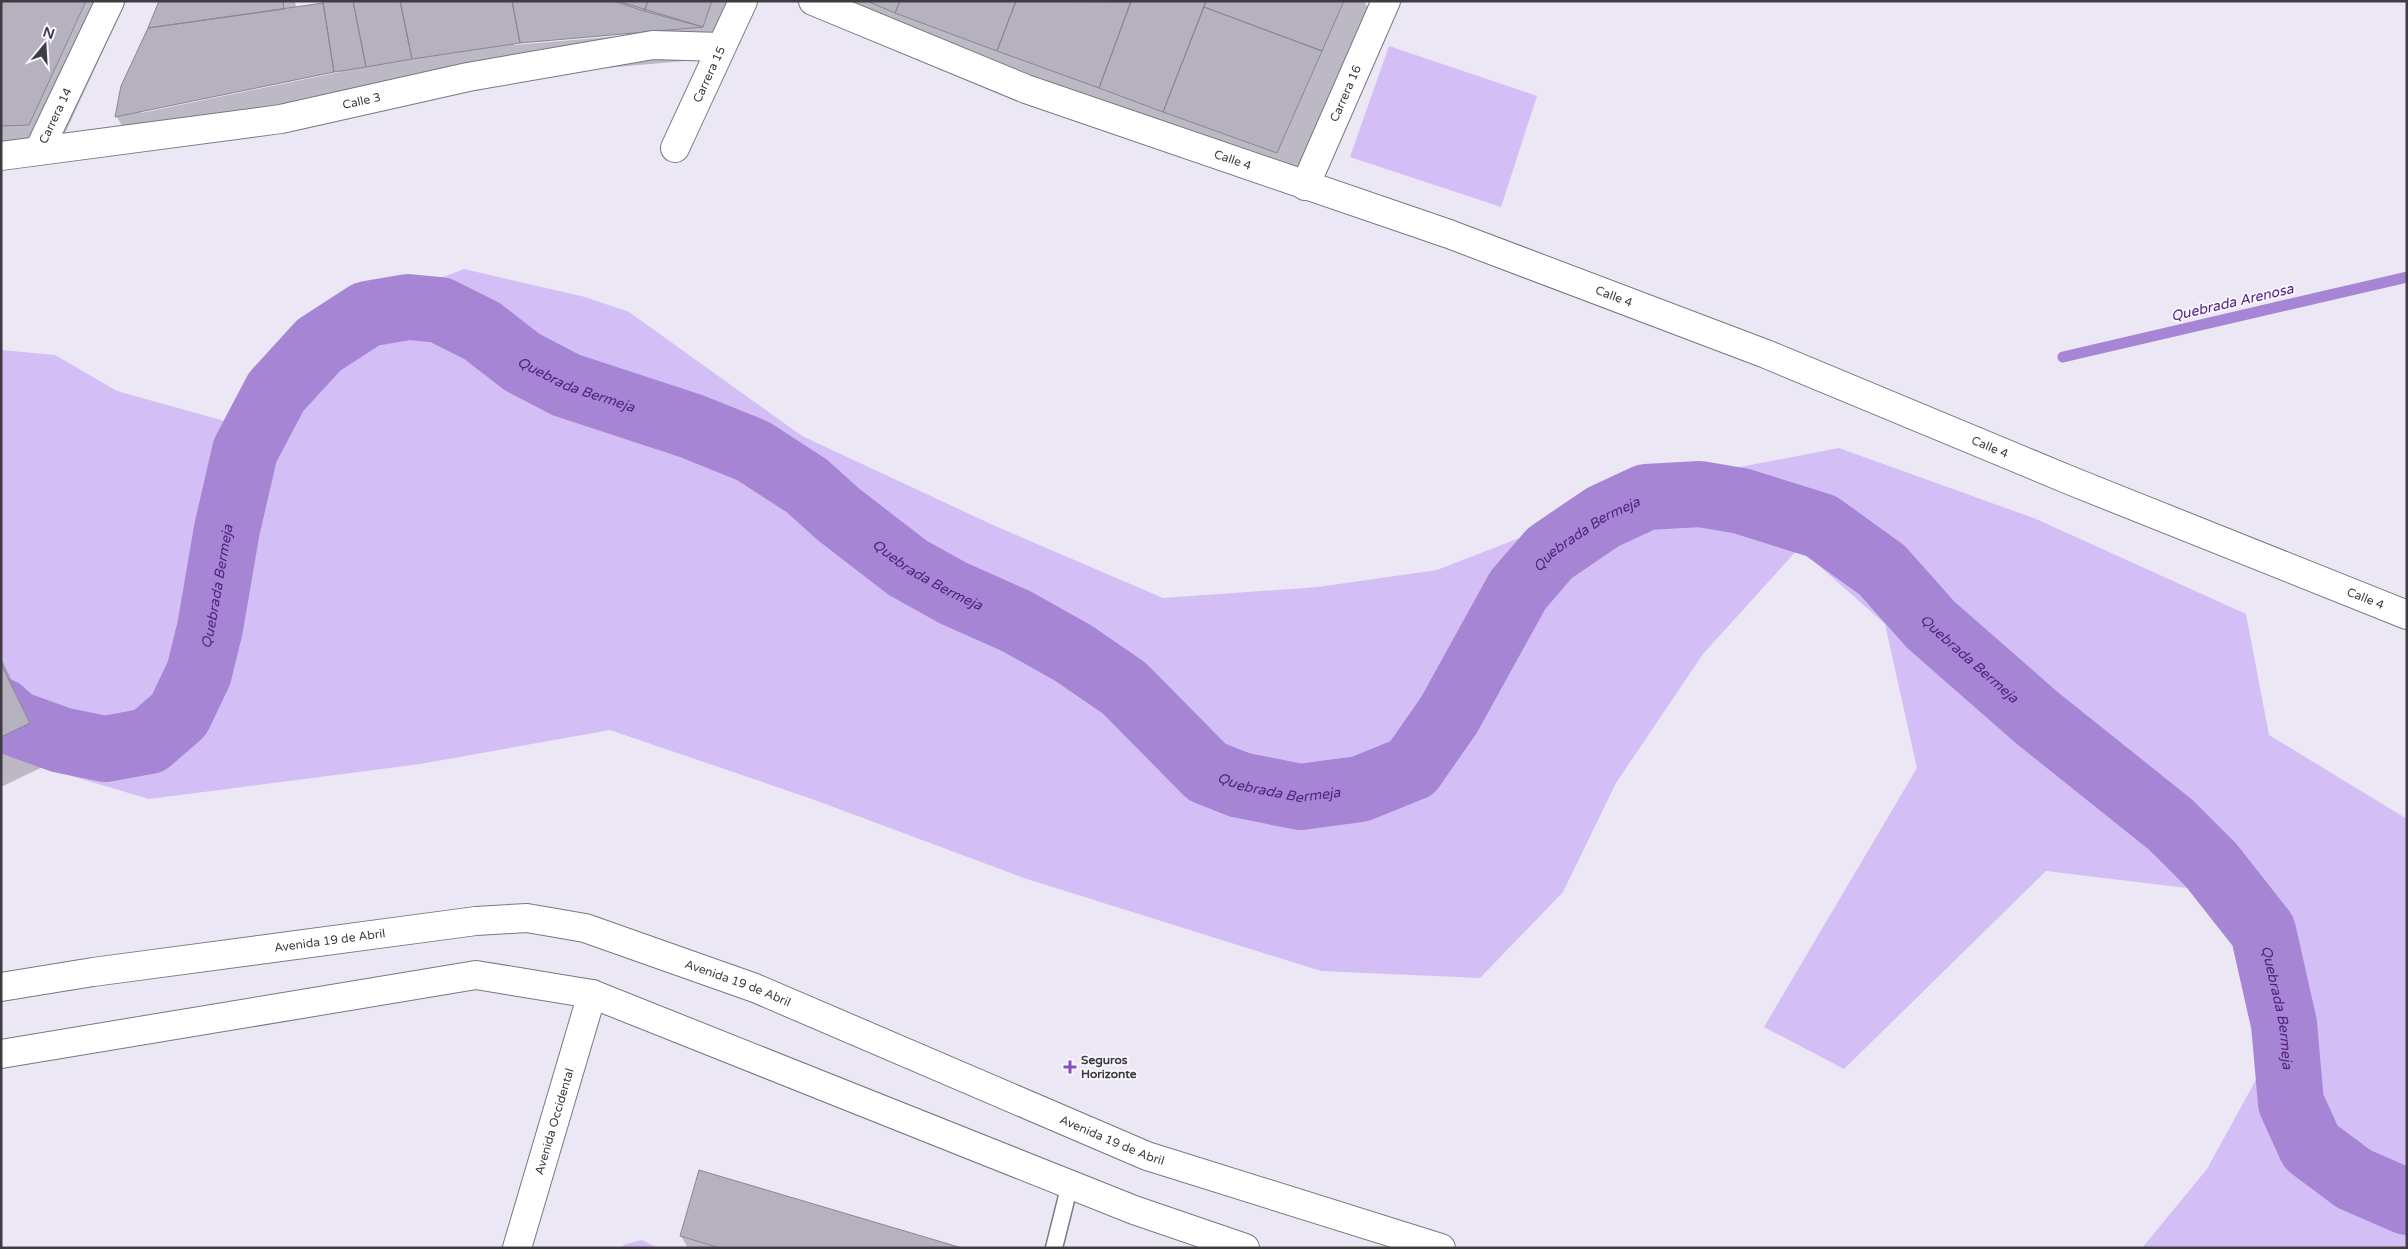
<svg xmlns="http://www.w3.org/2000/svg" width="2408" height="1249" font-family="'Varela Round',sans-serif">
<rect width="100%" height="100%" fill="#ece7f5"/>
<path fill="#d3bef5" d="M1389,46L1537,96L1501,207L1350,157Z
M464,269L585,297L629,312L802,436L993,525L1163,598L1318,587L1437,570L1556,524L1688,477L1839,448L2036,519L2246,614L2269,735L2407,819V1248H2142L2207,1169L2258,1076L2260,975L2195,889L2046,871L1844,1069L1764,1027L1917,768L1885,624L1799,548L1703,654L1616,783L1563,892L1480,978L1321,971L1027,879L812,799L610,730L420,764L149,799L51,770L1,664V350L55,355L117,391L253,429L306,330Z
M642,1240L658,1248H620L626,1244Z"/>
<path fill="#0003" fill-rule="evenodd" d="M1,1H126L51,164L17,166L1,158Z
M160,1H295L296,8L323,4L326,9L325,1H725L729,8L718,58L538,74L134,147L117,117L122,86ZM639,32L643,34L514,45V43ZM339,70L340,72L141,113V111Z
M833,1H1364L1370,12L1294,183Z
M1,658L51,763L1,787Z
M681,1236L957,1248H688Z"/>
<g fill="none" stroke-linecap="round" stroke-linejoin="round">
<path stroke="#a685d5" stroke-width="11" d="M2063,357L2407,277"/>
<path stroke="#a685d5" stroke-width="66" id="s1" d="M1,711L14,723L61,740L105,749L149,741L179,715L199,673L210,628L227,529L245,451L276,392L319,345L367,314L408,307L440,310L482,331L522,362L566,385L691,426L753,451L807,486L838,514L908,568L953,593L1016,621L1073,653L1124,688L1207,772L1240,785L1300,797L1360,789L1412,768L1449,715L1518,590L1550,553L1603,517L1646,497L1700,494L1741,501L1821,526L1882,570L1931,625L2036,717L2171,825L2211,865L2263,931L2284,1024L2291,1103L2311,1147L2354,1179L2407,1202"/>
</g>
<path fill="#b6b1be" stroke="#8a8693" d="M1,1H86L29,125L1,126Z
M159,1H283L284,9L148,28Z
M323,1H353L366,67L334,72Z
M353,1H400L412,59L366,67Z
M400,1H512L520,43L412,59Z
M512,1H618L703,27L520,43Z
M613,1H648L644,11Z
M648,1H712L703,27L644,11Z
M867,1H900L895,13Z
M900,1H1016L997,51L895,13Z
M1016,1L1131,2L1099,88L997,51Z
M1206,1L1163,112L1099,88L1131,1Z
M1206,1H1344L1322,51L1204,7Z
M323,3L334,72L115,117L121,86L148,28Z
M1204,7L1322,51L1277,153L1163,112Z
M1,664L30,723L1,737Z
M699,1170L962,1248H720L680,1236Z"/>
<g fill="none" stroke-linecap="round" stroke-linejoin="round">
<g stroke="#7b7683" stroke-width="19">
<path id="lane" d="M1054,1248L1070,1184"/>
</g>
<g stroke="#7b7683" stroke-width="30">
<g id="street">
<path id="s2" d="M813,1L1026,89L1449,234L1766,354L2074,482L2407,615"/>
<path id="s3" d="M675,148L743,1"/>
<path id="s4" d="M39,150L110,1"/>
<path id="s5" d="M1,156L281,119L468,77L653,45L721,47"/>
<path id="s6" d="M1305,186L1386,1"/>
<path id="s7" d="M517,1248L592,994"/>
</g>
</g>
<g stroke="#7b7683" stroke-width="30">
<g id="secondary">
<path id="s8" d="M1,987L93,972L476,921L527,918L585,928L755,988L1147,1156L1441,1248"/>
<path d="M1,1054L476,975L592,994L1134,1210L1245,1248"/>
</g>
</g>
<use href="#lane" stroke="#fff" stroke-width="16"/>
<use href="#street" stroke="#fff" stroke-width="28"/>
<use href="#secondary" stroke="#fff" stroke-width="28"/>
</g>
<path fill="#864ec5" stroke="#f8f5fe" stroke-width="2" d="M1067.5 1059.5h5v5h5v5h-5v5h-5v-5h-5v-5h5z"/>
<g text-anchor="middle" stroke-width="4" stroke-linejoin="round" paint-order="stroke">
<g font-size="12" fill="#3e3c41" stroke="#f8f5fe">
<text dy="4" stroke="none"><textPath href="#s3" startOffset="81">Carrera 15</textPath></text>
<text dy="4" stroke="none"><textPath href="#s6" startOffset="101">Carrera 16</textPath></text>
<text dy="4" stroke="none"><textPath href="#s5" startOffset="365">Calle 3</textPath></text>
<text dy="4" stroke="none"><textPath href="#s4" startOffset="38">Carrera 14</textPath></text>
<text dy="4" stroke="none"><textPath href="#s2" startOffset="449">Calle 4</textPath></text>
<text dy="4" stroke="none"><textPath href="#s2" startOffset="854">Calle 4</textPath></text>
<text dy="4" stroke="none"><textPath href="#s2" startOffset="1259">Calle 4</textPath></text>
<text dy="4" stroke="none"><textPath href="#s2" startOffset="1664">Calle 4</textPath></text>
<text dy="4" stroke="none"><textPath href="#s8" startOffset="332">Avenida 19 de Abril</textPath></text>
<text dy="4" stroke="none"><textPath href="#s8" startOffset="752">Avenida 19 de Abril</textPath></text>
<text dy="4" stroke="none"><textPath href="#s7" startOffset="132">Avenida Occidental</textPath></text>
<text dy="4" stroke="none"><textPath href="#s8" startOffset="1158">Avenida 19 de Abril</textPath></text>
</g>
<g font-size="12" font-weight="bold" fill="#3e3c41" stroke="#f8f5fe" text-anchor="start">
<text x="1081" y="1064">Seguros<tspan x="1081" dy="14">Horizonte</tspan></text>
</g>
<g font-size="14" font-style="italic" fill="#512280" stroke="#f8f5fe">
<text transform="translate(2232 302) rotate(-13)" y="5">Quebrada Arenosa</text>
<text dy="5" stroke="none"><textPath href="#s1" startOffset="888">Quebrada Bermeja</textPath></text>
<text dy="5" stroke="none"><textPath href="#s1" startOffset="2148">Quebrada Bermeja</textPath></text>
<text dy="5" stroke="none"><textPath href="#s1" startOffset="1292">Quebrada Bermeja</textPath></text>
<text dy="5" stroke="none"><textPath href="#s1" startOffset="332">Quebrada Bermeja</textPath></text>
<text dy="5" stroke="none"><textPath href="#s1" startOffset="2598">Quebrada Bermeja</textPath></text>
<text dy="5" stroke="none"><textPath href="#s1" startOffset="1712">Quebrada Bermeja</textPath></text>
<text dy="5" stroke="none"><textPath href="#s1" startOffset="3078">Quebrada Bermeja</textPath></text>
</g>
</g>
<rect width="2408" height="1249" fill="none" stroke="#3e3c41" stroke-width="5"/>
<g transform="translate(45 45) rotate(18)" stroke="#f8f5fe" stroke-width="4" paint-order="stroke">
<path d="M0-4L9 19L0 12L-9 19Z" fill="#3e3c41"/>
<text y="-8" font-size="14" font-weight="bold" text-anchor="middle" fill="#3e3c41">N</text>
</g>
</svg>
